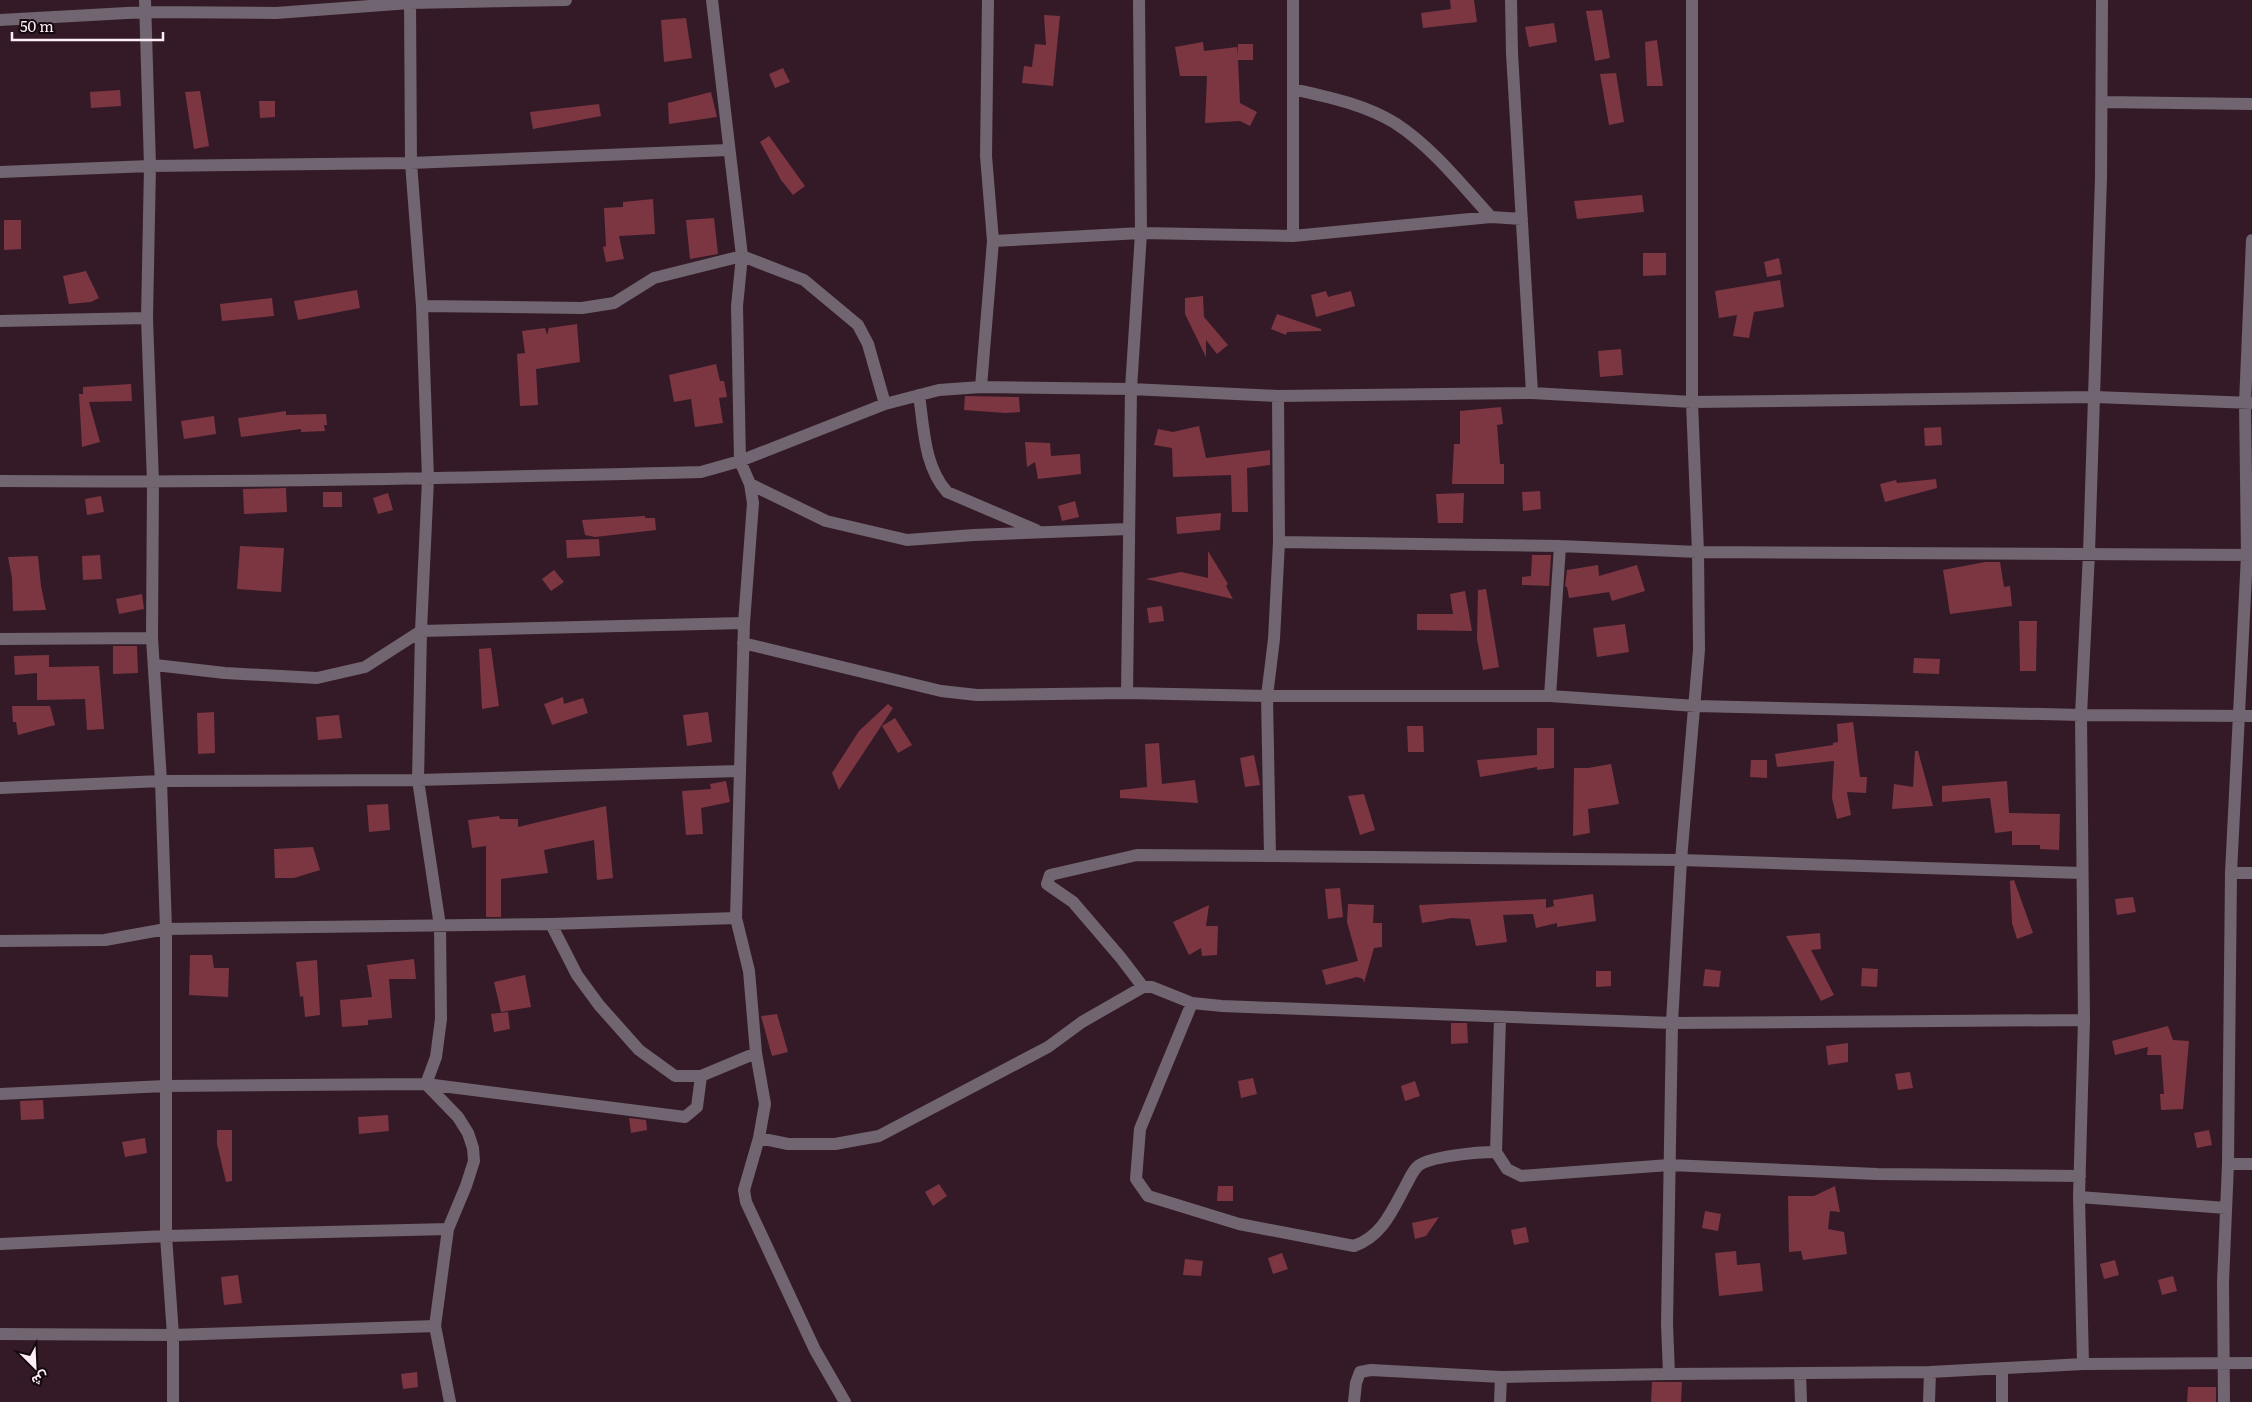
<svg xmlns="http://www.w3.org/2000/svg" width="2252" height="1402" font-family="Literata,Vazirmatn,serif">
<rect width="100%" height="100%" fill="#341a27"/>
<path fill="#7b3642" d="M1450,0H1474L1477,22L1423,28L1421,13L1451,9Z
M1602,10L1610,58L1595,61L1586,11Z
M1044,15L1060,16L1053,86L1022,83L1024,66L1032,67L1035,44L1046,45Z
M686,18L692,58L664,62L661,20Z
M1554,23L1557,42L1529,47L1525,27Z
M1657,40L1663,86H1647L1645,42Z
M1203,42L1204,51L1237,47V56L1238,44H1253V60H1238L1240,103L1257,112L1250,126L1240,121L1205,123L1207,76H1180L1175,47Z
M783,68L790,82L775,88L769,74Z
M1616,73L1624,122L1609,125L1600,74Z
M120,90L121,106L91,108L90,92Z
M200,91L209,146L194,149L185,92Z
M711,92L717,117L669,124L668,103Z
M259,101H275V117L260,118Z
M599,104L601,116L533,129L530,112Z
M769,136L805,186L793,195L781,180L760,142Z
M1642,195L1644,212L1577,219L1574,201Z
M653,199L655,234L619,236L624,259L606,262L603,247L606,246L604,208L623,207V202Z
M714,218L718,254L690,259L686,220Z
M4,220H21V249L4,250Z
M1643,253H1666V275L1643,276Z
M1779,258L1782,274L1767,277L1764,262Z
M86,271L99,298L91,302L69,304L63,276Z
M1780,280L1784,307L1754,312L1749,338L1733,336L1737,315L1719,318L1715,291Z
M357,290L360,308L298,320L294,301Z
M1326,291L1328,297L1351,291L1355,306L1316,317L1311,295Z
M1203,296L1204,317L1228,345L1217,354L1206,340V357L1185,314V298Z
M272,298L274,316L222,321L220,304Z
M1277,314L1321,329V331L1287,332L1286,335L1271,329Z
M577,324L580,362L536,369L538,405L520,406L517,354L525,353L522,331L545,328L547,335L549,328Z
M1621,349L1623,375L1600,377L1598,351Z
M716,364L720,381H724L727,397L719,398L723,423L695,427L691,399L674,402L669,375Z
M131,384L132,401L89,402L100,442L82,447L79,394H83V387Z
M965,396L1019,397L1020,412L1005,413L964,410Z
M1501,407L1503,424L1497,425L1500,464H1504V484H1452L1454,444H1460V411Z
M286,411V415L326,414L327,425H324L325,431L301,432V429L241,437L238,418Z
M214,416L216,434L184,439L181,421Z
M1199,426L1206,458L1270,450V465L1247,468L1248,512H1232L1231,475L1173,477L1172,448L1154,445L1158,429L1173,432Z
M1941,427L1942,445L1925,446L1924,428Z
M1025,442L1050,443L1051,456L1080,454L1081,474L1038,479L1035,462L1027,467Z
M1936,479L1937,488L1885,502L1880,484L1896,480L1897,483Z
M286,488L287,512L244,514L243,489Z
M1540,491L1541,509L1523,511L1522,492Z
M323,492H342V507H323Z
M388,493L393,510L378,514L373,498Z
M1464,493L1463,523H1438L1436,494Z
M101,496L104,512L87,515L85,499Z
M1075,501L1079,517L1062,521L1058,506Z
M1221,513L1220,530L1177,534L1176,517Z
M645,516V518H655L656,530L595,537L585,535L582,520Z
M599,539L600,556L567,558L566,540Z
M240,546L284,548L281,592L237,589Z
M1208,551L1228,584L1226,586L1233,599L1146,579L1181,572L1208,578Z
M100,555L102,579L83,580L82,556Z
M1532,555H1551L1549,586L1522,585V577L1531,576Z
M38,556L41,586L46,610L13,611L12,578L8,557Z
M1985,562H2000L2004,587L2010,586L2012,606L1950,614L1943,570Z
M1598,565L1599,576L1637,565L1645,591L1612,601L1609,592L1569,598L1567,587L1565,586L1567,570Z
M554,570L564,582L551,591L542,579Z
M1486,589L1499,667L1483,670L1477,639L1478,590Z
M1465,591L1472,631L1417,630V614H1453L1450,594Z
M142,594L144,609L119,614L116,599Z
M1162,606L1164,621L1149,623L1147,608Z
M2019,621H2037L2036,671H2020Z
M1625,624L1629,652L1597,657L1593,628Z
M113,646H137L138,673L113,674Z
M491,648L499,706L482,709L479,649Z
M49,655V667L99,666L104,729L87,730L85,699L37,700V673L15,675L14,656Z
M1914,658L1940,659L1939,674L1913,673Z
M563,697L564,704L583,698L588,713L552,725L544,704Z
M888,704L893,708L839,790L832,773L859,731Z
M12,706H50L55,725L18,735L16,722H13Z
M214,712L215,753L198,754L197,713Z
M708,712L712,742L687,746L683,715Z
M339,715L342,738L318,740L316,717Z
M895,718L912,745L898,753L882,726Z
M1853,722L1860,777H1867L1866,793L1847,792L1851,815L1837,819L1832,798L1834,761L1777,767L1775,754L1833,745V743L1838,742L1837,724Z
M1407,726H1423L1424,752H1408Z
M1537,728H1554V768L1537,770V767L1480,777L1477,760L1537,755Z
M1159,743L1162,784L1195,780L1198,803L1120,798V790L1147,787L1145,744Z
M1915,751H1918L1933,806L1892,809L1894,784L1913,787Z
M1254,755L1260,785L1245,787L1240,758Z
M1751,760H1767V778L1750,777Z
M1611,764L1619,804L1588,809L1590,833L1573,836L1574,768H1588Z
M726,781L730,802L701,808L703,834L686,835L682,791L711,789L710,784Z
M2007,781L2009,813L2060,814L2059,850L2040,849V845H2012V831L1995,833L1990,798L1942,802V786Z
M1364,794L1375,830L1360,835L1348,796Z
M388,804L390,830L369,832L367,805Z
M606,806L613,878L597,880L594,840L544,850L548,873L501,879V917H486V846L472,848L468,820L499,816L500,819H518V827Z
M313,847L320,870L294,878H275L274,849Z
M2014,880L2033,933L2017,939L2012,923L2010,881Z
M1340,888L1343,917L1328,919L1325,889Z
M1593,894L1596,921L1557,927V923L1536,928L1533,914L1503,915L1507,942L1476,946L1470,919L1452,918L1422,923L1419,905L1546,899V908L1554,906L1553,900Z
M2133,897L2136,912L2117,915L2115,899Z
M1348,904L1374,905L1373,923H1382V947L1374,948L1364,983L1363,979L1357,977L1326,985L1322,970L1358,961L1347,922Z
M1209,905L1206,926H1218L1217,955L1202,956L1201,948L1189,955L1173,922Z
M1820,933L1821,949L1811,950L1834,995L1821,1001L1786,936Z
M190,955H212L214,968H229L228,997L189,995Z
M414,959L416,979H389L392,1018L368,1020V1025L342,1027L340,1000L372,997L367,965Z
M317,960L320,1015L305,1017L303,996L300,997L296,962Z
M1862,968L1878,969L1877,987L1861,986Z
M1705,969L1721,971L1719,987L1703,986Z
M1596,971H1611V986L1596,987Z
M525,975L531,1007L501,1012L494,982Z
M508,1012L510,1029L494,1032L491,1014Z
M777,1014L788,1052L772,1056L761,1016Z
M1451,1023H1467L1468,1043L1451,1044Z
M2168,1026L2173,1040L2189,1041L2183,1109L2161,1110L2160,1094H2164L2161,1055H2147L2148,1047L2115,1055L2112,1041Z
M1848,1043V1062L1828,1065L1826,1046Z
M1910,1072L1913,1088L1898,1090L1895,1074Z
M1253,1078L1257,1094L1241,1098L1238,1081Z
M1415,1081L1420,1096L1405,1101L1401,1086Z
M43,1100L44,1119L21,1120L20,1101Z
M388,1115L389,1131L359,1134L358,1117Z
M629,1118L646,1120L647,1130L631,1133Z
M217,1130H232V1181L226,1182L217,1144Z
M2209,1130L2212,1145L2197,1148L2194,1133Z
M145,1138L147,1153L125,1157L122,1142Z
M939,1184L947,1196L933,1206L925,1192Z
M1218,1186H1233V1201H1217Z
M1835,1186L1840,1212L1830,1211L1828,1229L1844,1232L1847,1254L1803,1260L1801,1251L1789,1252L1788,1196H1814Z
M1705,1211L1721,1214L1718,1231L1702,1228Z
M1439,1217L1426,1236L1415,1239L1412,1223Z
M1526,1227L1529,1242L1514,1245L1511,1230Z
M1736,1251L1737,1265L1760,1263L1763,1291L1719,1296L1715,1253Z
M1282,1253L1288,1269L1273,1274L1268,1258Z
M1185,1259L1203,1261L1201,1276L1183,1275Z
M2115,1260L2119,1275L2104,1279L2100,1264Z
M238,1275L242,1303L224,1305L221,1277Z
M2173,1276L2177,1291L2162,1295L2158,1280Z
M417,1372L418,1387L403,1389L401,1374Z
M1652,1382H1682L1681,1402H1651Z
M2188,1387H2216V1402H2187Z"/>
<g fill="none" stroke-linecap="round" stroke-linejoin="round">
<path stroke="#706570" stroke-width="12" d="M145,0L150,166L147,318L153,482L152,638L161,781L166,929V1236L173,1335V1402
M410,0L411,163L422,306L428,479L421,631L418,780L440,926L441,1019L436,1057L426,1084L458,1117L468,1133L473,1148L474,1161L466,1186L448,1229L435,1326L450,1402
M1511,0L1512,53L1532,393
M1692,0V402L1698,552L1699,650L1681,860L1672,1023L1667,1324L1669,1374L1930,1372L2083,1364L2252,1363
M0,20L145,12L276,13L410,3L566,0
M1293,89C1328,97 1364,104 1395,123C1432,147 1461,184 1491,217
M2102,102L2252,104
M0,172L150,166L411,163L728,150
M1293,236V0
M993,241L1141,233L1293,236L1491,217L1522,219
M422,306L582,308L614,303L654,278L742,256L804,280L858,325L868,344L885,404
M0,321L147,318
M981,387L993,241L986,156L988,0
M919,395C924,429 924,466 947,492L1036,530
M1278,396L1279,542L1274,639L1267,696L1270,856L1681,860L2082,873
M0,481C234,483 467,478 701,472L740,461L885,404L939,390L981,387L1131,389L1278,396L1532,393L1692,402L2095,397L2252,403
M750,484L826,521L907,540L974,535L1128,529
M1279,542L1560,546L1698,552L2252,555
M0,639L152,638
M743,643L941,691L977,695L1127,693L1267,696H1550L1696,706L2081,715L2252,716
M155,665L225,673L317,678L365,667L421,631L744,623
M1127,693L1131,389L1141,233L1139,0
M1550,696L1560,546
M0,788L161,781L418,780L739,771
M2231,873H2252
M736,918L749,971L756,1053L765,1104L759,1138L744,1190L746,1202L815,1350L845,1402
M551,924L577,975L599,1005L639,1050L675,1076H701L756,1053
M0,941L105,940L166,929L551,924L736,918L744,623L753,503L750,484L740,461L737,306L742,256L712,0
M1143,987L1121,958L1073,902L1047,884L1050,875L1137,855L1270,856
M1192,1003L1140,1129L1136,1179L1148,1196L1239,1224L1354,1246C1382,1236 1392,1211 1405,1187C1409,1180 1412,1172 1417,1167C1427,1156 1481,1152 1496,1152
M1500,1018L1496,1152L1507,1169L1521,1176L1669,1165L1877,1174L2080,1176
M0,1094L165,1086L426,1084L685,1117L697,1107L701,1076
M759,1138L788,1144H835L879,1136L1048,1047L1082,1022L1143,987H1152L1192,1003L1222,1006L1672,1023L2084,1020
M2228,1164H2252
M2079,1197L2226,1208
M0,1244L166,1236L448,1229
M0,1334L173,1335L435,1326
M2083,1364L2079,1197L2084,1020L2081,715L2089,553L2101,178L2102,0
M2002,1369V1402
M1800,1373L1801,1402
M1354,1402L1356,1383L1360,1372L1371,1370L1501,1377L1669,1374
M1500,1402L1501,1377
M1929,1402L1930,1372
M2224,1402L2223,1282L2228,1164L2231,873L2247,555L2245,403L2252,240"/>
</g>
<g transform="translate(35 1367) rotate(156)" stroke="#14090e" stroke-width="4" paint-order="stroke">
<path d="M0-4L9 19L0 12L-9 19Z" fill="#feeff6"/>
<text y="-8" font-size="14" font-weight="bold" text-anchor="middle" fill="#feeff6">ش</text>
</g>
<path d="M12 32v8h151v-8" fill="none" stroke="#feeff6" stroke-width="2.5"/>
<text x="20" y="32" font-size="15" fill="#feeff6" stroke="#14090e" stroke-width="4" paint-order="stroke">50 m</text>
</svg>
